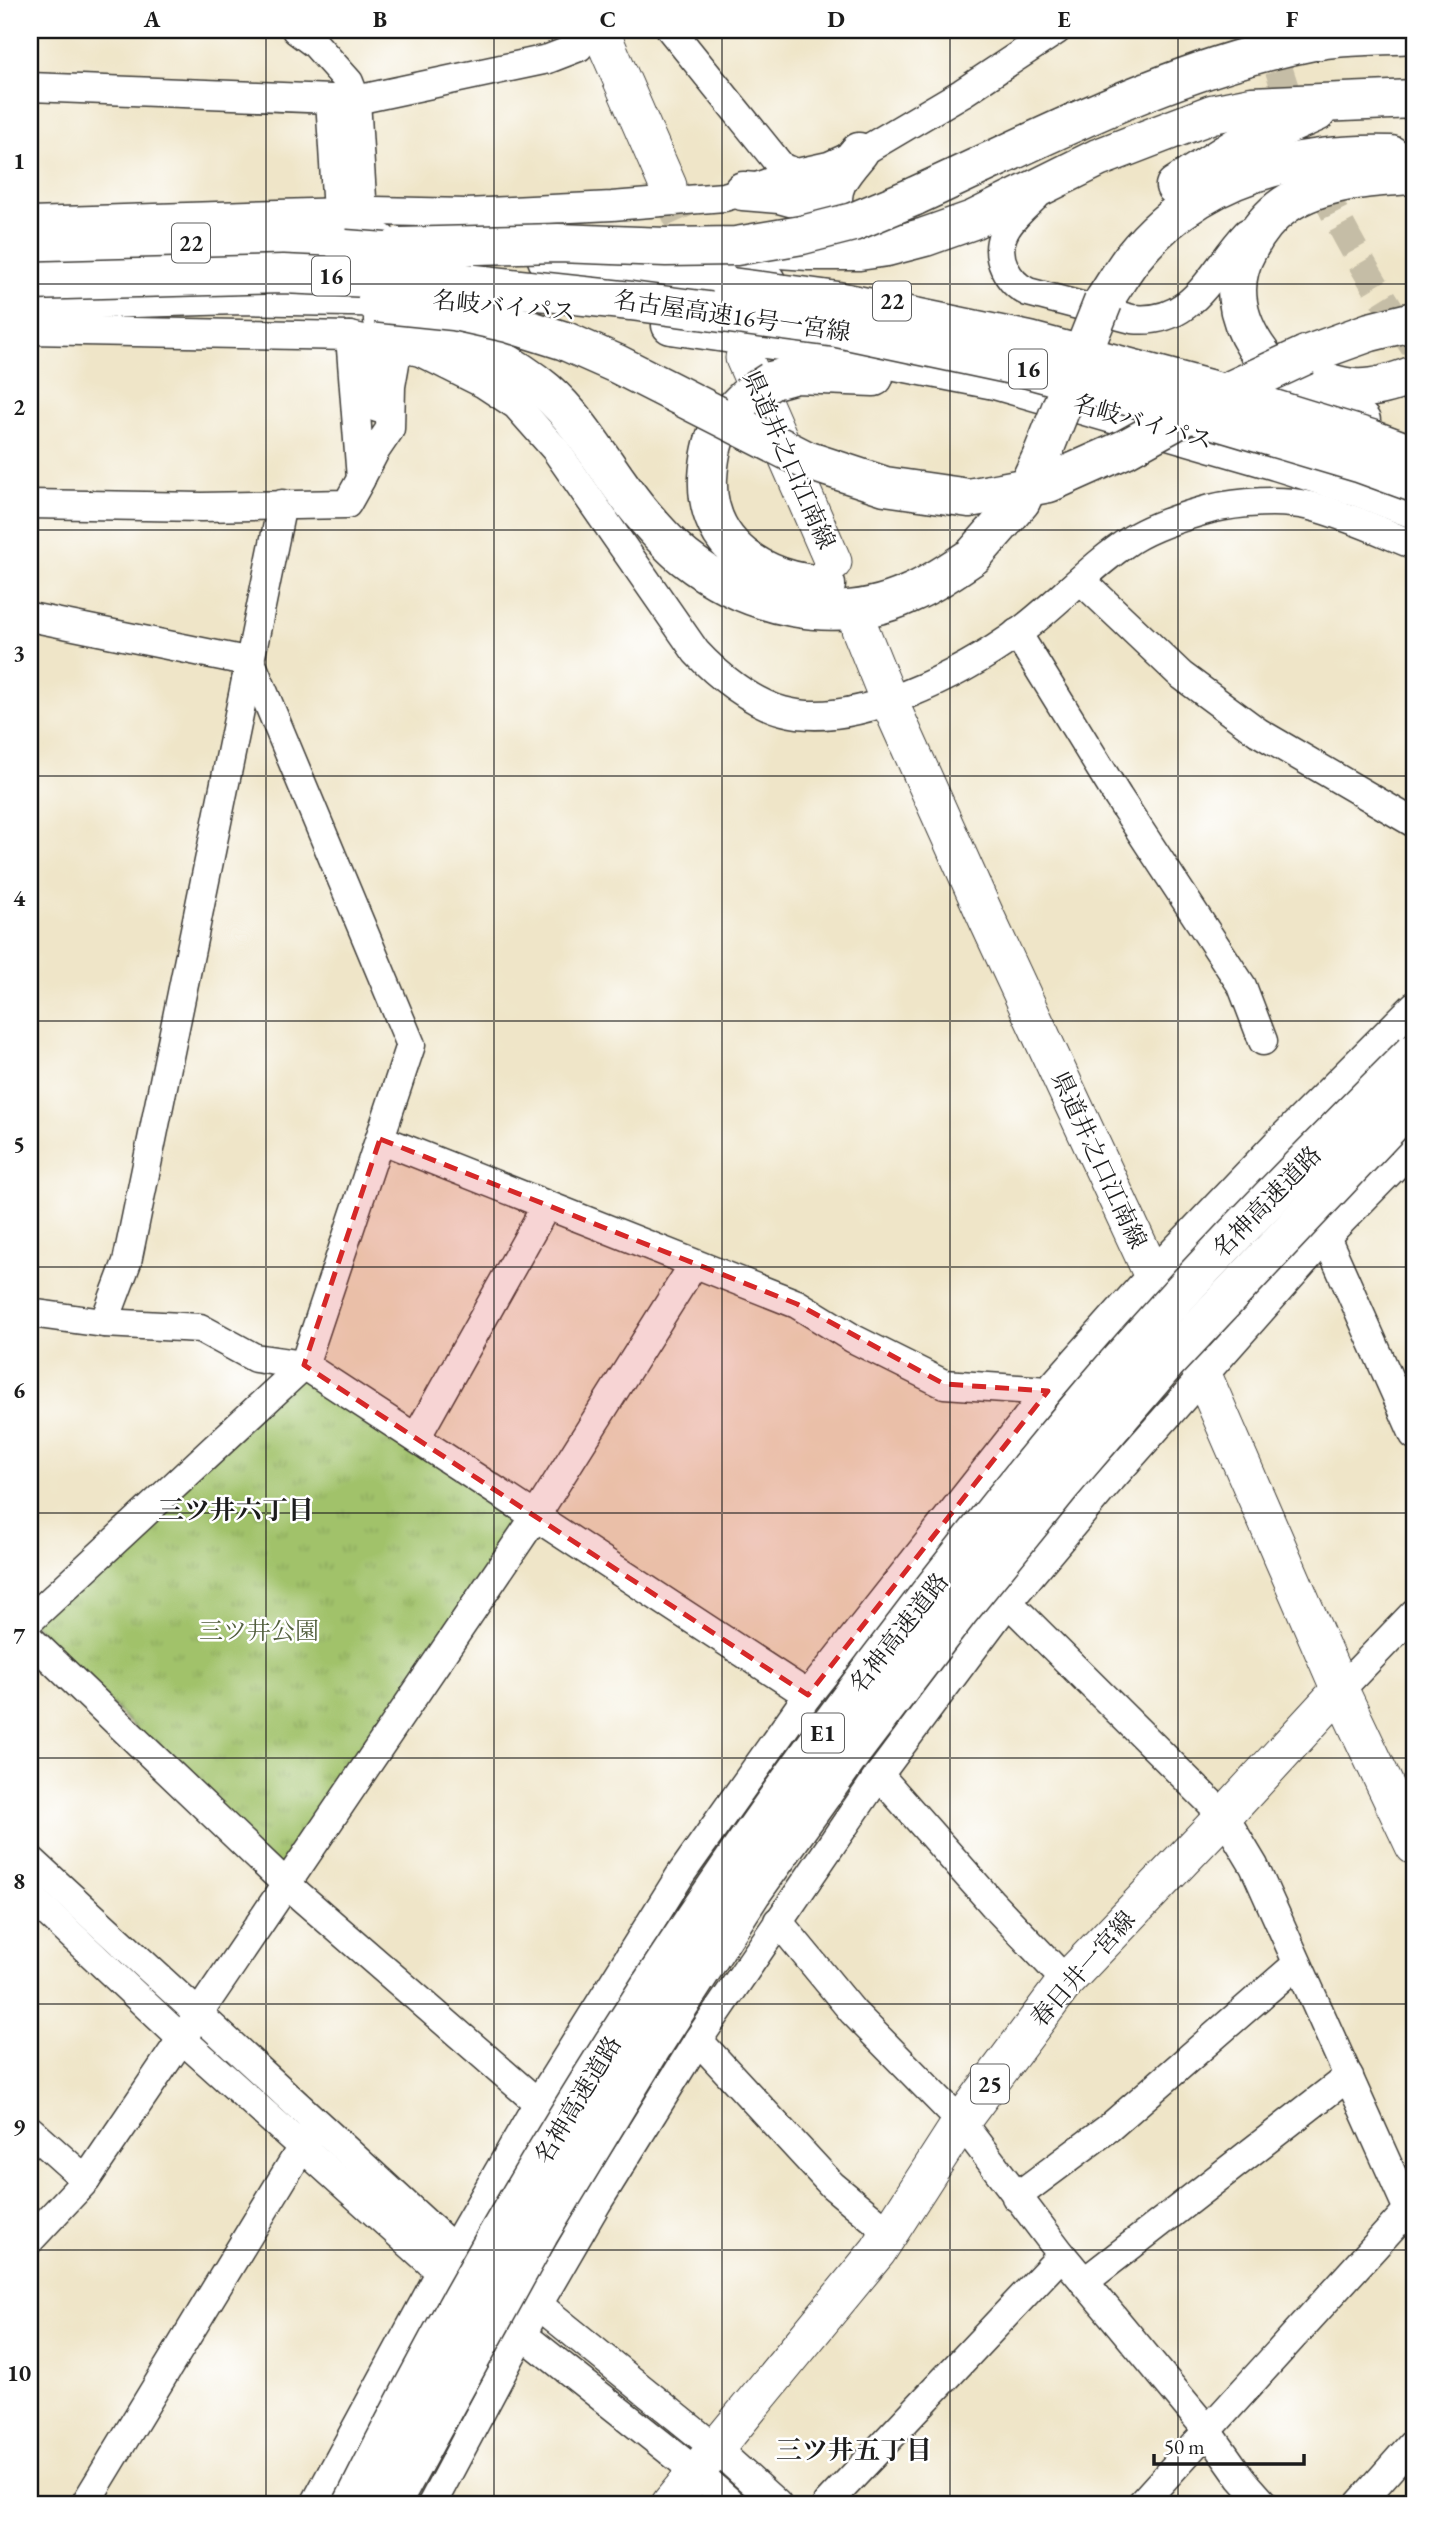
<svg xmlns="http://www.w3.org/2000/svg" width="1444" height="2534" font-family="'EB Garamond','Noto Serif JP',serif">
<defs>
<pattern id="park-tufts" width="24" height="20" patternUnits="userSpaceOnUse" patternTransform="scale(1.75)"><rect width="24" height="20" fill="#a1c26b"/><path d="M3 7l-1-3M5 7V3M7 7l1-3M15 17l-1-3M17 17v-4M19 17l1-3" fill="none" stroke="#8aa65c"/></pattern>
</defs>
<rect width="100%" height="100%" fill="#fff"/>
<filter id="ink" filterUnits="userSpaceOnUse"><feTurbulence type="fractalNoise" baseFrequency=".0143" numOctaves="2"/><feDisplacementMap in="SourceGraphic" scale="14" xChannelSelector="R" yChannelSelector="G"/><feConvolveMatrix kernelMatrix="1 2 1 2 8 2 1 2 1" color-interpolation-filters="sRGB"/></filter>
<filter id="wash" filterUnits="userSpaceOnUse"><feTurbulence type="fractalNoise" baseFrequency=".00686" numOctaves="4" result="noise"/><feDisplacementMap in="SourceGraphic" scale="28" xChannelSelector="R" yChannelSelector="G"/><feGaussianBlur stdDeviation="1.57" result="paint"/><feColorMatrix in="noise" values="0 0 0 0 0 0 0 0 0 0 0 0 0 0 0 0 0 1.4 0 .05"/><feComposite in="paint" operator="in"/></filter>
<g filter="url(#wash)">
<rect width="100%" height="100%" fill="#efe5c8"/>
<polygon fill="url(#park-tufts)" stroke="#5e6f44" stroke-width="2" points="304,1365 535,1517 285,1883 30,1620"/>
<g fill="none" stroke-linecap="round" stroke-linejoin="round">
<g stroke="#80b4ed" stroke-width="6">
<polyline points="30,1878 40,1887"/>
<polyline points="738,2492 753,2504"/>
</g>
</g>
</g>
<g filter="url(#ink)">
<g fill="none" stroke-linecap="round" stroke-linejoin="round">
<path stroke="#c5bda6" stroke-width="28" stroke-dasharray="28 14" stroke-linecap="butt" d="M1266,30C1286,91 1304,152 1333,210C1357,258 1385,302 1414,347"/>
<polyline stroke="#c5bda6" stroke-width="37" stroke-dasharray="37 18" stroke-linecap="butt" points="668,186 706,272"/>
<g stroke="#3c3a36" stroke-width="31">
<g id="minor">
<polyline points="296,30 315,44 349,82 356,100 362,198"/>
<polyline points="671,30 788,175"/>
<polyline points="30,87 356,100 548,59 579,47 573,30"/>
<polyline points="330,99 337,212"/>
<path d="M1036,196C1024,208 1009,220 1003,235C994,257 1008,283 1028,292L1132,319C1194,326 1211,271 1247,233"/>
<polyline points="30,222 375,211 467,213 612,206 724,197 752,189 788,175 829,166 869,148 962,93 1057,30"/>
<path d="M30,330L350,336L420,352L484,384L516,405L555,449L696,652C717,675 752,703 783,711C855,731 965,672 1022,630C1059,602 1092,565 1132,539C1155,525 1184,516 1210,509C1239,502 1282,499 1310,506C1343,514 1382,532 1414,545"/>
<polyline points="373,352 377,408"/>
<polyline points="361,478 375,451 390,429 391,386 398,346"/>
<polyline points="30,504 202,507 347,504 361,479 350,336"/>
<polyline points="1081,580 1181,675 1258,732 1414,823"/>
<polyline points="30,617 251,662 411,1045 304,1365 30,1620"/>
<polyline points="1017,633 1118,797 1242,986 1263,1041"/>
<polyline points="380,1139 797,1304 854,1339 944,1384 1048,1391"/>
<polyline points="1326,1237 1414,1435"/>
<polyline points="30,1313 104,1323 200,1328 255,1358 304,1365 808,1695"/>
<polyline points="104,1323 127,1262 282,504"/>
<polyline points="416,1438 546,1206"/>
<polyline points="1008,1602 1224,1816 1254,1866 1414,2223"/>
<polyline points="30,1639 285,1883 538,2103"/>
<polyline points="1340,1690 1414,1613"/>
<polyline points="879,1775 992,1903 1066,1981"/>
<polyline points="30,1859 454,2249 468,2258"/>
<polyline points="30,1896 181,2038 453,2283"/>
<polyline points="778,1921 853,2012 961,2122 1062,2255 1208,2431 1241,2478 1264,2504"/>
<polyline points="698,2040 832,2185 890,2233"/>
<polyline points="30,2130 86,2180"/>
<polyline points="1016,2197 1110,2127 1297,1964"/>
<polyline points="30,2240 86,2180 535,1517 694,1264"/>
<polyline points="1084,2282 1349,2076"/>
<polyline points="525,2294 715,2448 777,2504"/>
<polyline points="508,2323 696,2472 732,2504"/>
<polyline points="85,2504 313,2129"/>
<polyline points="315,2504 440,2273 538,2103 681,1874 808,1695 1048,1391 1152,1274 1277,1143 1414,1006"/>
<polyline points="432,2504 539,2303 597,2203 698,2040 879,1775 1008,1602 1100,1492 1326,1237 1414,1147"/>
<polyline points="827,2504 1062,2255"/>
<polyline points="1141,2504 1408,2210"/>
<polyline points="1359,2504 1414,2442"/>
</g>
</g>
<g stroke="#3c3a36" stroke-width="39">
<g id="major">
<polyline points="600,30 668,186"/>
<polyline points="744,358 833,562"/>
<polyline points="860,629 889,701 987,919 1152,1274 1203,1375 1340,1690 1414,1846"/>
<polyline points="670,2504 878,2251 961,2122 1066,1981 1224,1816 1340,1690"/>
</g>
</g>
<g stroke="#3c3a36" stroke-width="41">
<g id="highway">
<path d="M788,175C814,198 839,221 872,232"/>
<polyline points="1175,186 1235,148 1317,112"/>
<polyline points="743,191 779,194 820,205"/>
<path d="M913,197C1043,138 1172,68 1313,41C1346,35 1381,36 1414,34"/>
<path d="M835,213C827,187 843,171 859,152"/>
<polyline points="30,248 353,239 379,242"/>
<polyline points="764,248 809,251 859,251 887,247 925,237 973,220 1098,158 1212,114 1252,106 1414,99"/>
<polyline points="547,259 766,281"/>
<polyline points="30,301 238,295 409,298"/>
<path d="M1103,302C1113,287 1122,271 1133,257C1198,176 1292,152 1391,155"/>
<path d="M383,320C400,322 419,324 435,328C445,331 455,337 464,342C494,355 521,370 546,391C586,426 609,476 644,516C656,530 670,546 685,558C747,607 835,628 909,594C932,584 952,570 973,556"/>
<polyline points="671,325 834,349 995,380 1276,461 1356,486 1414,509"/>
<polyline points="1306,355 1370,332 1414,321"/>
<path d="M1299,372C1348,392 1365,394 1414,375"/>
<polyline points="771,381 796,374 874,377"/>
<path d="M746,397C736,407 725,418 718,431C711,445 709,462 708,478C705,547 765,582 826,585"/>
<path d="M1361,421C1352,418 1343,416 1335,413C1276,388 1211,315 1248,249C1257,232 1269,216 1285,205C1321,180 1373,177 1414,175"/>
</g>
</g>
<use href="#minor" stroke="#fff" stroke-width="28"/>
<use href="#major" stroke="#fff" stroke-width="37"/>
<use href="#highway" stroke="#fff" stroke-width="38"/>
<g stroke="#3c3a36" stroke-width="41" stroke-linecap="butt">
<g id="highway-bridge">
<polyline points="398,247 558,243 666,247 736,246 802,235 853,222 913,197"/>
<polyline points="345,249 424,255"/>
<polyline points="30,281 283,274 456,282 631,301 837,328 1021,367 1204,417 1359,463 1414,483"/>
<polyline points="731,287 838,301 1030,341 1209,389 1371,439 1414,455"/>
<polyline points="376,303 454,311 508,323 565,341 617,364 806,460 885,486 969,498 1049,483 1125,449 1235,388 1306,355"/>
<polyline points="746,397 771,381"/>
<polyline points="973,556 1021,501 1041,458 1103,302"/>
<path d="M353,2504C551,2106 804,1735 1090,1395C1192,1275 1303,1163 1414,1052"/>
<polyline points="391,2504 539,2234 652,2047 752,1892 855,1748 960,1610 1062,1484 1166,1363 1414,1100"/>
</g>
</g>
<use href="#highway-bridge" stroke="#fff" stroke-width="38"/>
</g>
</g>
<path fill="#d62828" fill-opacity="0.2" stroke="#d62828" stroke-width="5" stroke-dasharray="14 9" stroke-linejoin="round" d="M380,1139L797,1304L944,1384L1048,1391L808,1695L304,1365Z"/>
<path fill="none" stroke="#1c1c1c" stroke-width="2" stroke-opacity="0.55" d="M266,30V2504M494,30V2504M722,30V2504M950,30V2504M1178,30V2504M30,284H1414M30,530H1414M30,776H1414M30,1021H1414M30,1267H1414M30,1513H1414M30,1758H1414M30,2004H1414M30,2250H1414"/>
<g text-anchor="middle" stroke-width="5" stroke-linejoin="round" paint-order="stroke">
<g fill="#fff" stroke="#606060" stroke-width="2">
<rect x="172" y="223.5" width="38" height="39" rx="5"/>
<rect x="312" y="256.5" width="38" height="39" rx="5"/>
<rect x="873" y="281.5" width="38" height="39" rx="5"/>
<rect x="1009" y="349.5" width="38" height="39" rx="5"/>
<rect x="802" y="1713.5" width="42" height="39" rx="5"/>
<rect x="971" y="2064.5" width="38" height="39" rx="5"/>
</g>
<g font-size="23" font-weight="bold" fill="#1c1c1c">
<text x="191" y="251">22</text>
<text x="331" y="284">16</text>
<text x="892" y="309">22</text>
<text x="1028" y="377">16</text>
<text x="823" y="1741">E1</text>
<text x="990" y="2092">25</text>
</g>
<g font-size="24" fill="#1c1c1c" stroke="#fff">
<text transform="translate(504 306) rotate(5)" y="8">名岐バイパス</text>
<text transform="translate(732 316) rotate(8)" y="8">名古屋高速16号一宮線</text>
<text transform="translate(1143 422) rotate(16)" y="8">名岐バイパス</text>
<text transform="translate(789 460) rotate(66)" y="8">県道井之口江南線</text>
<text transform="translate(1099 1160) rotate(65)" y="8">県道井之口江南線</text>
<text transform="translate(1267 1202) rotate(-46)" y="8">名神高速道路</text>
<text transform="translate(899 1633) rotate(-52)" y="8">名神高速道路</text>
<text transform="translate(1083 1969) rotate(-49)" y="8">春日井一宮線</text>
<text transform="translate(578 2100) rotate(-59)" y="8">名神高速道路</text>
</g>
<g font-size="24" fill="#515e3c" stroke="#fff">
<text x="259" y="1639">三ツ井公園</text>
</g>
<g font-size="26" font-weight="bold" fill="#1c1c1c" stroke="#fff">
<text x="236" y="1519">三ツ井六丁目</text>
<text x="854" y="2459">三ツ井五丁目</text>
</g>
</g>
<rect width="1444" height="2534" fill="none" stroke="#fff" stroke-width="77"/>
<path d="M1154 2454v10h150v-10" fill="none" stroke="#1c1c1c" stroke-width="3.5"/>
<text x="1164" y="2454" font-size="21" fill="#1c1c1c" stroke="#ffffff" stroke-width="5" paint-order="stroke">50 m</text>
<rect x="38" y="38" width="1368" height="2458" fill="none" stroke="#1c1c1c" stroke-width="2.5"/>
<g font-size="23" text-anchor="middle" font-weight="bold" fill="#1c1c1c">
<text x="152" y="27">A</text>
<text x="380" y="27">B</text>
<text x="608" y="27">C</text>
<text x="836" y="27">D</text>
<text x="1064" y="27">E</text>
<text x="1292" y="27">F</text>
<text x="19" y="169">1</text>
<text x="19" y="415">2</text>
<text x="19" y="661">3</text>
<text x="19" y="906">4</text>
<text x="19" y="1152">5</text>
<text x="19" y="1398">6</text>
<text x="19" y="1644">7</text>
<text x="19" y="1889">8</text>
<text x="19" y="2135">9</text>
<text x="19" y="2381">10</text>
</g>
</svg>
